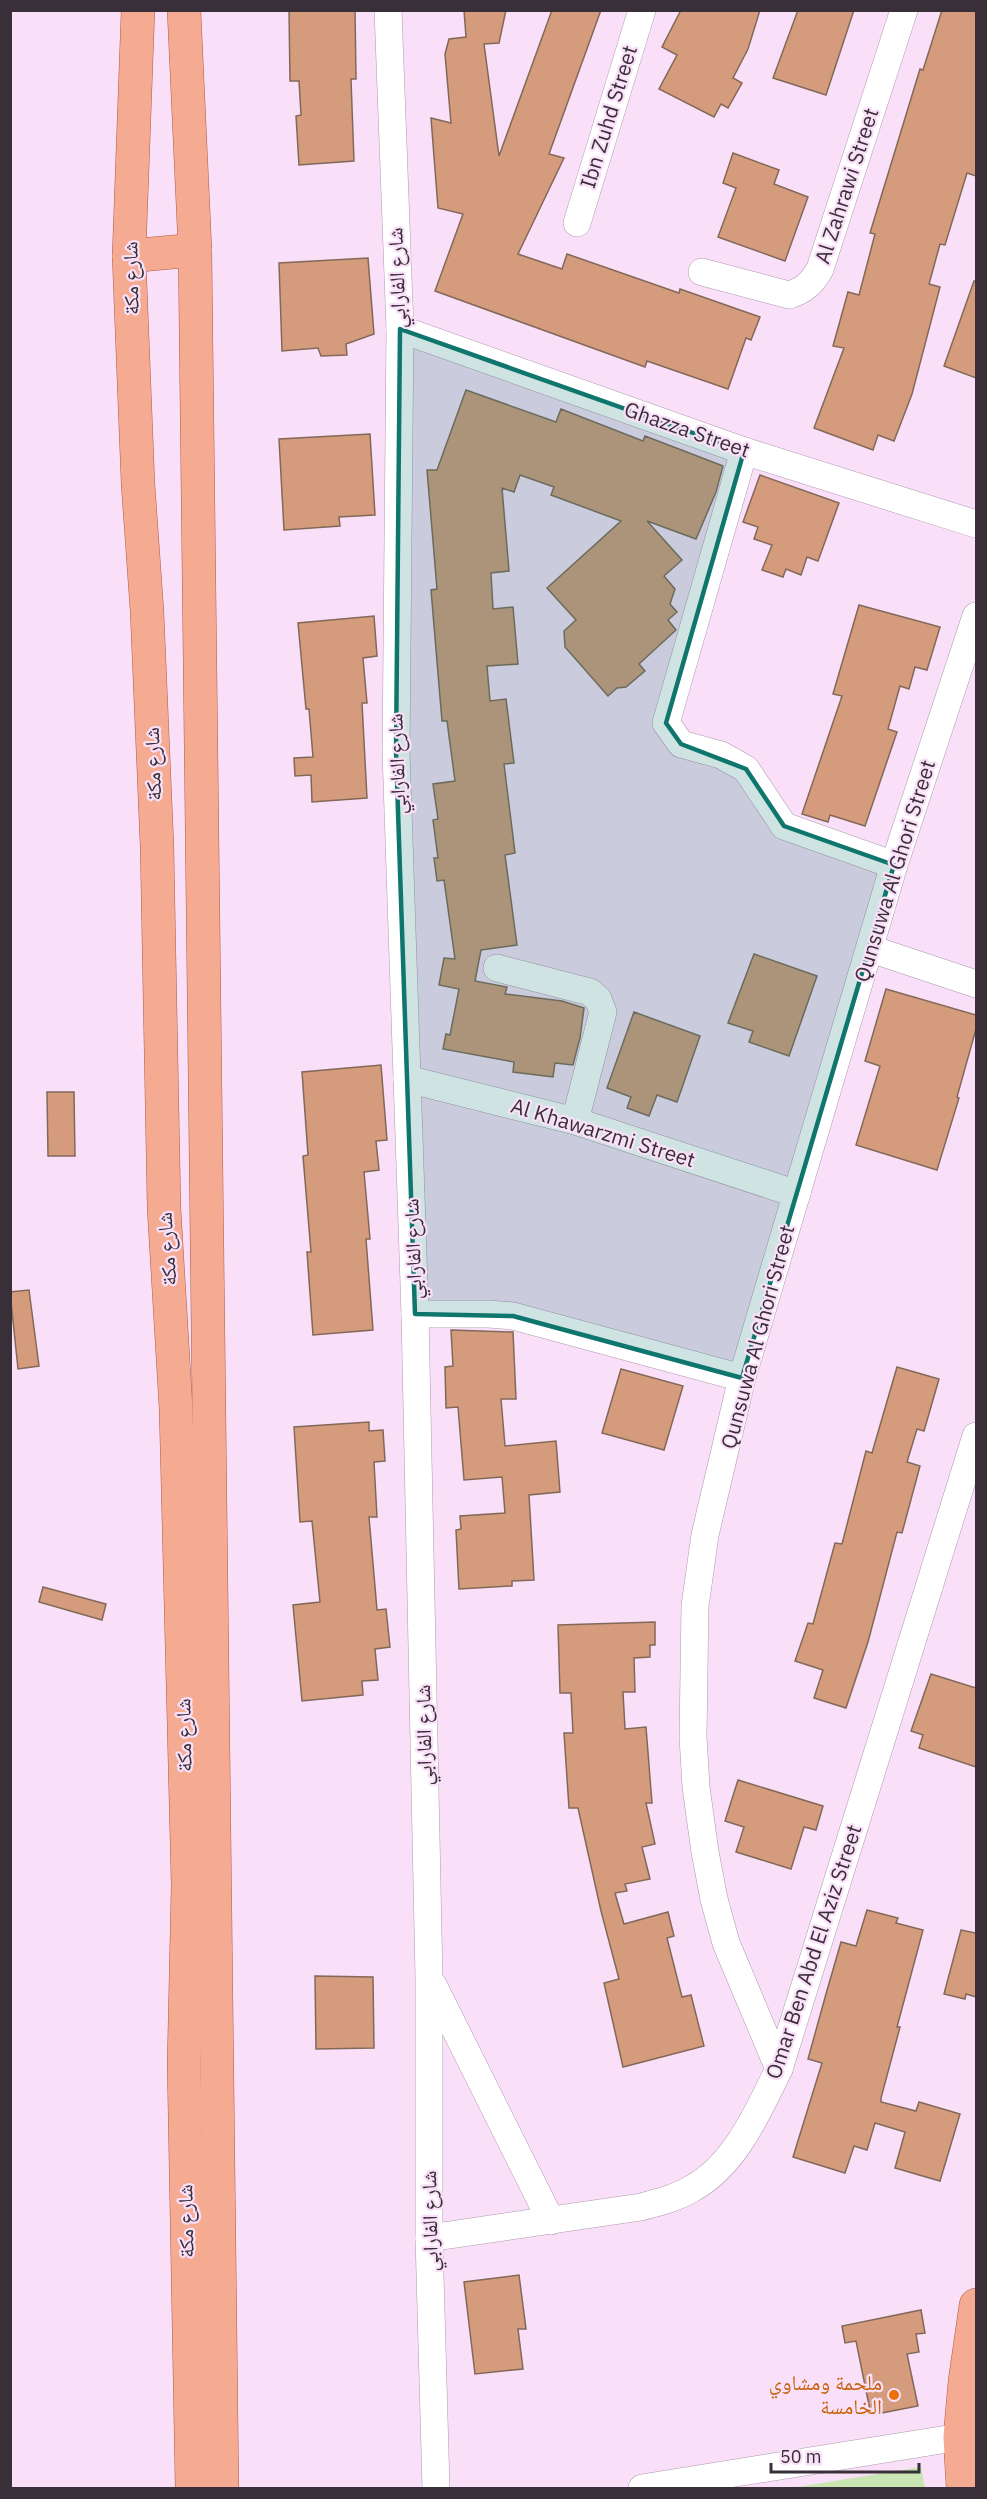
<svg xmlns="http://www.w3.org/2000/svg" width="987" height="2499" font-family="'IBM Plex Sans','Noto Naskh Arabic',sans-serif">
<rect width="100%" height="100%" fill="#f9e0f8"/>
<polygon fill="#c9e5b1" points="921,2467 925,2488 791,2488"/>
<g fill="#d49c7d" stroke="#836859" stroke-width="1.5">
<polygon points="289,10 355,10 356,79 351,79 354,161 299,165 296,116 301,115 299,81 290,81"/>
<polygon points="464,10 506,10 499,43 484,44 499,156 552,10 601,10 549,154 564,158 518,254 562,269 567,254 679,293 680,289 760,317 751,340 746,338 728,389 647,361 645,367 435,291 463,214 438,208 431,118 451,123 445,54 449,39 466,37"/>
<polygon points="681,10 760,10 748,49 733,78 742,83 728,108 721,104 714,117 659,89 677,55 662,47"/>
<polygon points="798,10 854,10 826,95 773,78"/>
<polygon points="942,10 976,10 976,176 967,173 945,245 940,244 929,284 940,287 912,394 894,441 878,435 873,450 814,428 844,348 833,346 848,292 859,295 875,234 870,233 920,69 923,70"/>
<polygon points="733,153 779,170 774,184 808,197 785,261 718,237 736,188 723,183"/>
<polygon points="368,258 374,334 346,344 347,355 321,356 318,348 282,351 279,263"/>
<polygon points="974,281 976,281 976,378 944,366"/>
<polygon points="466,390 556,422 561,409 643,441 645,436 723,466 716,492 696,539 647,521 682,560 664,576 675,589 670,604 677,612 668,620 676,630 639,664 645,671 626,687 617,688 608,696 565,647 564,631 576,620 547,588 621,521 551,495 554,487 520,475 514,492 502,488 509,571 491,573 493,609 513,607 518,664 487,666 490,701 506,699 514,763 504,764 515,853 505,855 517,945 481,950 475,981 507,987 505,994 562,1001 584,1008 580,1038 573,1065 555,1063 553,1077 513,1072 514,1062 443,1049 446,1034 450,1035 459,989 439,985 444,958 455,959 444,880 437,881 434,858 438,858 433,820 438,819 433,784 455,781 447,721 442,721 431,590 437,589 427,470 437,470"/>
<polygon points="370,434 375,515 339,517 340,526 284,530 279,439"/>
<polygon points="760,475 839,503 818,561 807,557 801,575 786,569 783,577 762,570 772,545 754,539 758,527 743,522"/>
<polygon points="859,605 940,627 927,670 915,667 909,689 900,686 888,729 897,732 865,826 830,815 828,822 802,814 842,696 833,694"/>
<polygon points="374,616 377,656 363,658 367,703 362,703 367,798 312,802 311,775 295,776 294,758 313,757 309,709 306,709 298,623"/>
<polygon points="754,954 817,976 789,1056 749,1042 753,1031 728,1023"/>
<polygon points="886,989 976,1015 976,1029 957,1097 959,1098 937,1170 856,1145 880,1066 865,1061"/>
<polygon points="634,1012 700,1036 677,1102 657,1095 649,1116 627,1108 631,1097 607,1088"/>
<polygon points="381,1065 387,1140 376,1141 379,1170 364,1172 370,1239 366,1239 373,1330 313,1335 307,1252 311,1252 303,1156 308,1155 302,1072"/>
<polygon points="47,1092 74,1092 75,1156 48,1156"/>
<polygon points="29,1290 39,1366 18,1369 10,1292"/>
<polygon points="451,1330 513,1332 516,1399 501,1399 505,1446 556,1441 560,1492 529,1495 534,1580 512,1581 512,1586 459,1589 456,1530 461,1529 460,1516 505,1513 502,1477 464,1480 458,1407 446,1408 445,1367 453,1366"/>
<polygon points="897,1367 939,1379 924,1431 917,1429 907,1462 920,1466 902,1533 897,1532 868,1642 846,1708 814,1698 823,1670 795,1661 808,1623 813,1624 835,1543 842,1544 866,1451 872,1453"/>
<polygon points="621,1369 683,1386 664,1450 602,1433"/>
<polygon points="369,1422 369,1431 383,1430 385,1461 374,1462 377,1517 369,1517 377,1610 386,1609 390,1647 375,1649 378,1680 362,1681 363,1695 302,1701 293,1605 320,1602 312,1521 300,1522 294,1427"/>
<polygon points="43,1587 106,1604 102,1620 39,1602"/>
<polygon points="655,1622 655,1645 650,1645 650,1657 634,1658 635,1692 623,1692 625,1729 646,1727 652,1803 646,1803 655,1844 642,1847 650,1879 625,1884 627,1891 615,1893 624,1924 668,1912 674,1936 667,1938 682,1997 691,1995 704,2046 623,2067 604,1983 619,1979 601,1911 578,1808 569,1808 564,1733 573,1733 571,1693 560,1693 558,1625"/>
<polygon points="931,1674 976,1688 976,1767 919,1748 923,1735 911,1731"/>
<polygon points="738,1780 823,1806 816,1830 804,1827 791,1869 736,1852 744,1827 725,1821"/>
<polygon points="867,1910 898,1918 896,1923 923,1930 897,2027 900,2027 881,2098 881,2102 916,2111 919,2102 960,2114 940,2181 895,2168 905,2132 875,2123 867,2150 854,2146 845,2173 793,2157 822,2063 808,2059 826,1994 841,1942 856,1946"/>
<polygon points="961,1930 976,1933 976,1997 966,1994 965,1999 944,1994"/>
<polygon points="315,1976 373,1977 374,2048 316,2049"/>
<polygon points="519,2275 526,2329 518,2329 523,2369 475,2374 464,2282"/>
<polygon points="921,2310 925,2333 916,2334 919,2352 907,2354 918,2406 871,2415 856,2341 845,2343 842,2326"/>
</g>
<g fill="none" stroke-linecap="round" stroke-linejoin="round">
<g stroke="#af98ae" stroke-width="28">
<g id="minor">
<polyline points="388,10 400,329 396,752 415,1314 429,1979 429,2238 436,2488"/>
<polyline points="577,223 642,10"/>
<path d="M702,272L789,295C805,290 812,283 820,269L904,10"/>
<polyline points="400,329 744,451 976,524"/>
<polyline points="744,451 666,723 681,744 721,755 746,769 784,826 894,865"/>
<polyline points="871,949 976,984"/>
<polyline points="497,968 590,992 598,999 603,1012 575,1121"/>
<polyline points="407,1079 575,1121 797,1194"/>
<polyline points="415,1314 489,1314 513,1316 742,1378"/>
<polyline points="433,1985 551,2221"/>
<polyline points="779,2069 726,1943 714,1899 705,1852 696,1787 693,1737 695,1606 705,1535 742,1378 894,865 976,616"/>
<path d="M429,2238L641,2207C659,2202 677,2198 693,2188C736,2164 758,2111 779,2069L976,1436"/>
<polyline points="642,2488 960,2437"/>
</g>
</g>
<g stroke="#af5b43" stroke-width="34">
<g id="major">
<polyline points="138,10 129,256 138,484 147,611 157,846 164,1208 176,1409 188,1885 184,2064 192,2488"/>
<polyline points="184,10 195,250 222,2488"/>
<polyline points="129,256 195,250"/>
<polyline points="963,2488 960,2437 965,2381 976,2305"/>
</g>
</g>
<use href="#minor" stroke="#fff" stroke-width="27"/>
<use href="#major" stroke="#f5aa92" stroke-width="33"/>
</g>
<path fill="#0f766e" fill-opacity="0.2" stroke="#0f766e" stroke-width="4.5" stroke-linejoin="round" d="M400,329L744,451L666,723L681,744L746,769L784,826L894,865L742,1378L513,1316L415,1314L396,752Z"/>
<circle fill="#e8710a" stroke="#f9e0f8" stroke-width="2" cx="894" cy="2395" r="6"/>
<g text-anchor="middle" stroke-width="4.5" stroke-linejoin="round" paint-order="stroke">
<g font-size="21" fill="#392f38" stroke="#f9e0f8">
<text transform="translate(609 117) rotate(-73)" y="7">Ibn Zuhd Street</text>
<text transform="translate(847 186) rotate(-72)" y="7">Al Zahrawi Street</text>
<text transform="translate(131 278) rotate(-91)" y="7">شارع مكة</text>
<text transform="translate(397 278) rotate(-92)" y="7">شارع الفارابي</text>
<text transform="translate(687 430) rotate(19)" y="7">Ghazza Street</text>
<text transform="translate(153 764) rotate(-92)" y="7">شارع مكة</text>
<text transform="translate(397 764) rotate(-92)" y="7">شارع الفارابي</text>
<text transform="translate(895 871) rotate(-73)" y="7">Qunsuwa Al Ghori Street</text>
<text transform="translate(603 1133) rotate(17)" y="7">Al Khawarzmi Street</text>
<text transform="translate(167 1249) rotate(-94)" y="7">شارع مكة</text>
<text transform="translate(413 1249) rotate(-92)" y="7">شارع الفارابي</text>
<text transform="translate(758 1337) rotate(-75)" y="7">Qunsuwa Al Ghori Street</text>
<text transform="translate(184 1735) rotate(-91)" y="7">شارع مكة</text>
<text transform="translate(424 1735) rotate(-91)" y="7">شارع الفارابي</text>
<text transform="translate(814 1952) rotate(-72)" y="7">Omar Ben Abd El Aziz Street</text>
<text transform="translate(186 2221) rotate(-91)" y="7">شارع مكة</text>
<text transform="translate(430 2221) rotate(-91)" y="7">شارع الفارابي</text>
</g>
<g font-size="21" fill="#c56008" stroke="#f9e0f8" text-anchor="end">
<text x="882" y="2390">ملحمة ومشاوي<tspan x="882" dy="24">الخامسة</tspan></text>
</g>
</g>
<rect width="987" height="2499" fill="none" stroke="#392f38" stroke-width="24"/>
<path d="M771 2463v9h148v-9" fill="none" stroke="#392f38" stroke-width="3"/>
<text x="780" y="2463" font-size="18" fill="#392f38" stroke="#f9e0f8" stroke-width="4.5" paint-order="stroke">50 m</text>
</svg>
